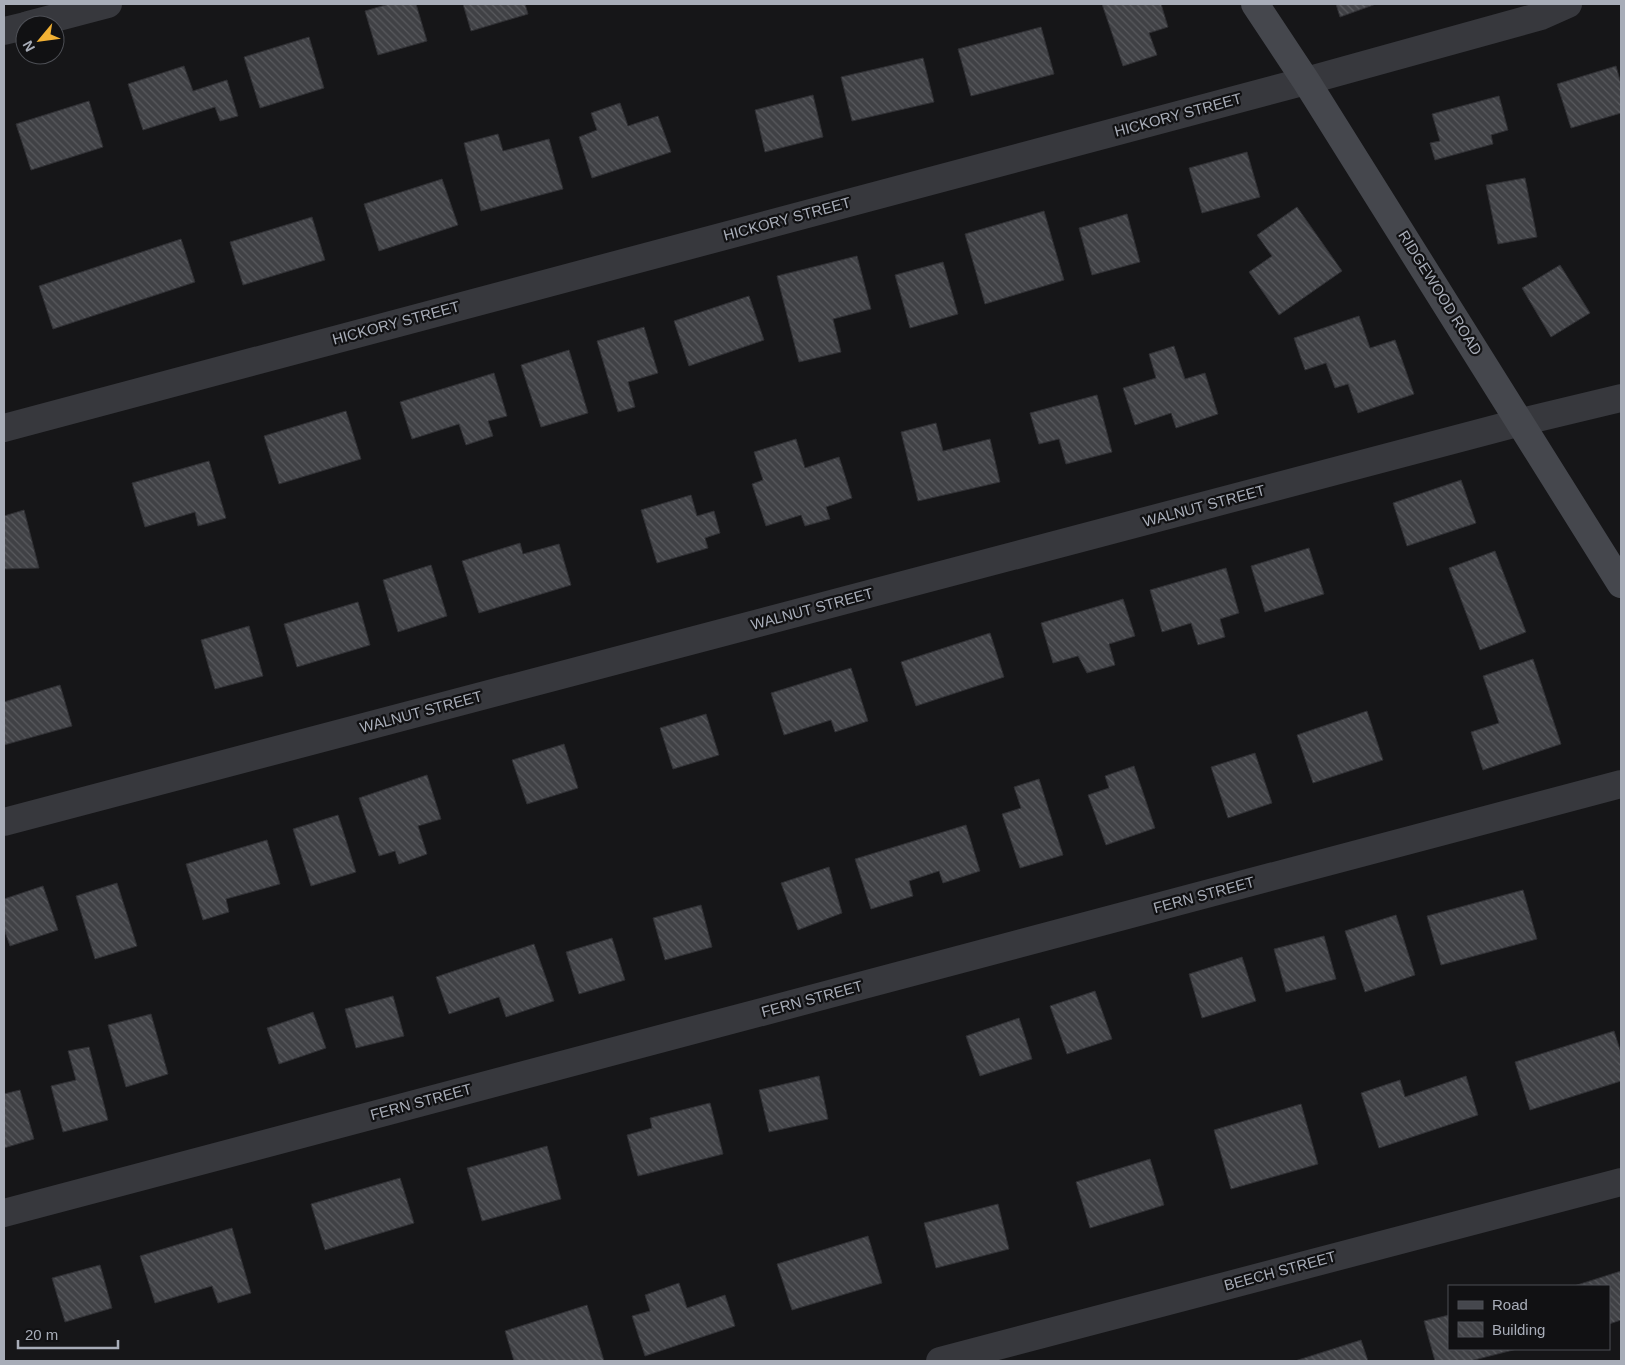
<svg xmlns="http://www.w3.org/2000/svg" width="1625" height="1365" font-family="Helvetica,sans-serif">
<defs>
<pattern id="building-back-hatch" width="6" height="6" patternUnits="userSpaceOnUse" patternTransform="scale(1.25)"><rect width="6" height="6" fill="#404145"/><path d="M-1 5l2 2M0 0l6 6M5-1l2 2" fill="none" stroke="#595a5e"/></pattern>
</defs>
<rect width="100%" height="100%" fill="#161618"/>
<g fill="url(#building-back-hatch)" stroke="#303034">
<polygon points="389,4 416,4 427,41 378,55 365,11"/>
<polygon points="463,4 525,4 528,14 471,31"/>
<polygon points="1102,4 1161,4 1168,27 1149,33 1157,55 1123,66"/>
<polygon points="1336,4 1376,4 1340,17"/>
<polygon points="1041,27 1054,74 971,96 958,49"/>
<polygon points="309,37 324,88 260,108 244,57"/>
<polygon points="923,58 934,102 852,121 841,77"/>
<polygon points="184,66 193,91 227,80 238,116 220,121 215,107 143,130 128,84"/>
<polygon points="1616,66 1621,84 1621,113 1571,128 1557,84"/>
<polygon points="813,95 823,137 765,152 755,110"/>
<polygon points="1499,96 1508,130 1491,135 1493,144 1435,160 1430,143 1440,141 1432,114"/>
<polygon points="89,101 103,147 31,170 16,124"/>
<polygon points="620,103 628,126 658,116 671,152 592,178 579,137 597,130 591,113"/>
<polygon points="498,134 503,151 549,139 563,189 481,211 464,143"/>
<polygon points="1247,152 1260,197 1202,213 1189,168"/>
<polygon points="1525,178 1537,237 1498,244 1486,185"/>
<polygon points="442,179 458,225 379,251 364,204"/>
<polygon points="1297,207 1342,271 1279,315 1249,272 1272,256 1257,235"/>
<polygon points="1044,211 1064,280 985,304 965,234"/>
<polygon points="1127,214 1140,262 1092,275 1079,228"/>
<polygon points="312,217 325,260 243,285 230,242"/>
<polygon points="181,239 195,282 53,329 39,286"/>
<polygon points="857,256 871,309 833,319 841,352 799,362 777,276"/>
<polygon points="943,262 958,314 910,328 895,275"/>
<polygon points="1560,265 1590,313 1551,337 1522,288"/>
<polygon points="749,296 764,340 689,366 674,321"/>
<polygon points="1359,316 1370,348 1395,340 1414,394 1358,413 1348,384 1335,388 1326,363 1305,370 1294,338"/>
<polygon points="644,327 658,373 628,382 635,407 618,412 597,341"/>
<polygon points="1174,346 1185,379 1205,373 1218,414 1176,428 1171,413 1135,425 1123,388 1156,378 1149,354"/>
<polygon points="569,350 588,413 541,427 521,365"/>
<polygon points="494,373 507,416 488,421 493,436 466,445 459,424 412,439 400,402"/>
<polygon points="1097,395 1112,452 1066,464 1059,439 1039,444 1030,413"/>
<polygon points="346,411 361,459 279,484 264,436"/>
<polygon points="936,423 943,451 990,439 1000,482 918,501 901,432"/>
<polygon points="796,439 805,468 839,457 852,498 826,507 830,519 805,526 801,515 766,526 752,484 763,480 754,452"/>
<polygon points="209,461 226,518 198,526 195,512 145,527 132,483"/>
<polygon points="1461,480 1476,523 1407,546 1393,503"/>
<polygon points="691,495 697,516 714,511 720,533 705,538 708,548 657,563 641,510"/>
<polygon points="24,510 39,568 4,569 4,516"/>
<polygon points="520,543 523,554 559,544 571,585 479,613 462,561"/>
<polygon points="1309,548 1324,594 1265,612 1251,566"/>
<polygon points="1495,551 1526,632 1480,650 1449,568"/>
<polygon points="431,565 447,616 398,632 383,580"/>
<polygon points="1226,568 1239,613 1220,619 1225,637 1198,645 1191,623 1162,632 1150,590"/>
<polygon points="1123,599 1135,636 1109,644 1115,665 1087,673 1078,656 1053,663 1041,623"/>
<polygon points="358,602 370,645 297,667 284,624"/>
<polygon points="249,626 263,676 215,689 201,640"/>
<polygon points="990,633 1004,677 916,706 901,662"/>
<polygon points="1533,659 1561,744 1483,770 1471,732 1499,723 1483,676"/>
<polygon points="851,668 868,721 835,732 831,720 784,735 771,693"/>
<polygon points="60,685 72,726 4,745 4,702"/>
<polygon points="1367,711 1383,760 1313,783 1297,735"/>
<polygon points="706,714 719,755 673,769 660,728"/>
<polygon points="564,744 578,788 527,804 512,760"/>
<polygon points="1255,753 1272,803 1228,818 1211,767"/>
<polygon points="1134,766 1155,828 1106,845 1088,795 1109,788 1105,776"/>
<polygon points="427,775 441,819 418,826 427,854 399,864 395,851 379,856 359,798"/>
<polygon points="1039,779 1063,855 1020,868 1002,814 1021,808 1014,787"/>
<polygon points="338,815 356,872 311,886 293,829"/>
<polygon points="966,825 980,871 943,883 939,871 909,881 913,896 871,909 855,859"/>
<polygon points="267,840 280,884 226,899 229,912 203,920 186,864"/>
<polygon points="829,867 842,913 798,930 781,883"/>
<polygon points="117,883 137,946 95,959 76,896"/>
<polygon points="43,886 58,930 10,946 4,929 4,899"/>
<polygon points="1523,890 1537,939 1441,965 1427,916"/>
<polygon points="701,905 712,947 665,960 653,918"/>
<polygon points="1396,915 1415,975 1365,992 1345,931"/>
<polygon points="1324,936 1336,979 1286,992 1274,949"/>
<polygon points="612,938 625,980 579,994 566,952"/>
<polygon points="534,944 554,1001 506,1017 499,997 449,1014 436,977"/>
<polygon points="1242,957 1256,1001 1202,1018 1189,974"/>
<polygon points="1095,991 1112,1039 1067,1054 1050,1006"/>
<polygon points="393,996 404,1036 356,1048 345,1009"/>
<polygon points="313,1012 326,1048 279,1064 267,1028"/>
<polygon points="151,1014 168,1074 126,1087 108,1025"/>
<polygon points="1019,1018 1032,1059 980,1076 966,1036"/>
<polygon points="1614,1031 1621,1053 1621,1081 1530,1110 1515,1062"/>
<polygon points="89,1047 108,1120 63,1132 51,1086 76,1080 68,1051"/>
<polygon points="819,1076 828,1119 769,1132 759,1090"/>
<polygon points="1466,1076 1478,1115 1379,1148 1361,1093 1400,1080 1405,1097"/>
<polygon points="20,1090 34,1139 4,1148 4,1094"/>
<polygon points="710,1103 723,1154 638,1176 627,1135 652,1128 650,1118"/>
<polygon points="1301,1104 1318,1164 1231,1189 1214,1130"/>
<polygon points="547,1146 561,1199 482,1221 467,1168"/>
<polygon points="1150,1159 1164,1205 1090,1228 1076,1182"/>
<polygon points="400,1178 414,1223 325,1250 311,1204"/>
<polygon points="998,1204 1009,1249 936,1268 924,1223"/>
<polygon points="232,1228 251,1293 218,1303 212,1286 155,1303 140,1256"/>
<polygon points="868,1236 882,1283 792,1310 777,1264"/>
<polygon points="100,1265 112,1308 65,1322 52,1278"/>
<polygon points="1621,1271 1621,1320 1609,1324 1609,1286 1574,1286"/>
<polygon points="679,1283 687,1308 725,1295 735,1326 645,1356 632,1316 650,1311 645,1295"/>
<polygon points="587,1305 604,1361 514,1361 505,1331"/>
<polygon points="1449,1315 1449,1349 1517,1349 1470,1361 1435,1361 1424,1321"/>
<polygon points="1361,1340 1368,1361 1295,1361"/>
</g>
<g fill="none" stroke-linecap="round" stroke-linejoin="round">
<g stroke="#37383d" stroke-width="28">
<polyline points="28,25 108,4"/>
<polyline points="4,31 25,26"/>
<polyline points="4,428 1306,81 1541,16 1568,4"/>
<polyline points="4,822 1521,422 1621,398"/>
<polyline points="4,1213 1621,784"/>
<polyline points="940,1361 1621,1182"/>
</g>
<polyline stroke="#45474d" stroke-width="28" points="1255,4 1306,81 1621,584"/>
</g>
<g text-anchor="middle" stroke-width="4.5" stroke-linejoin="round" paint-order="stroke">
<g font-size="15" fill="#a8adb8" stroke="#111113">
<text transform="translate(1178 115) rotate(-15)" y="5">HICKORY STREET</text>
<text transform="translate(787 219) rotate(-15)" y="5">HICKORY STREET</text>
<text transform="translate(1440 293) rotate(58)" y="5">RIDGEWOOD ROAD</text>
<text transform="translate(396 323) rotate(-15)" y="5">HICKORY STREET</text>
<text transform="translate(1204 506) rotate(-15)" y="5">WALNUT STREET</text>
<text transform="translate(812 609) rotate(-15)" y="5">WALNUT STREET</text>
<text transform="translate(421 712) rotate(-15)" y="5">WALNUT STREET</text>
<text transform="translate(1204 895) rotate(-15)" y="5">FERN STREET</text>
<text transform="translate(812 999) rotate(-15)" y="5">FERN STREET</text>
<text transform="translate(421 1102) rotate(-15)" y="5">FERN STREET</text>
<text transform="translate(1280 1271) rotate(-15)" y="5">BEECH STREET</text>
</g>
</g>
<rect width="1625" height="1365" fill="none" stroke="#a8adb8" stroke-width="10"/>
<rect x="1448" y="1285" width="162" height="65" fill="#111113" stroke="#4d4f55"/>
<rect x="1458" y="1301" width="25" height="8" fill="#45474d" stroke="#4d4f55"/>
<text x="1492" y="1310" font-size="15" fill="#a8adb8">Road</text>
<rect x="1458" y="1322" width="25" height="15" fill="url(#building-back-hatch)" stroke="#4d4f55"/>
<text x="1492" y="1335" font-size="15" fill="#a8adb8">Building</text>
<g transform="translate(40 40) rotate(241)"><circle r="24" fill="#111113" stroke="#4d4f55"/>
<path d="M0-4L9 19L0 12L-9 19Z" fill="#f2b134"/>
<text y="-8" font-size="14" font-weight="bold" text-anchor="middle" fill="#a8adb8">N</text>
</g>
<path d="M18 1340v8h100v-8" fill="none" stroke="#a8adb8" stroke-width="2.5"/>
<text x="25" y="1340" font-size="15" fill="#a8adb8" stroke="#111113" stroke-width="4" paint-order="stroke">20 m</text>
</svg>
